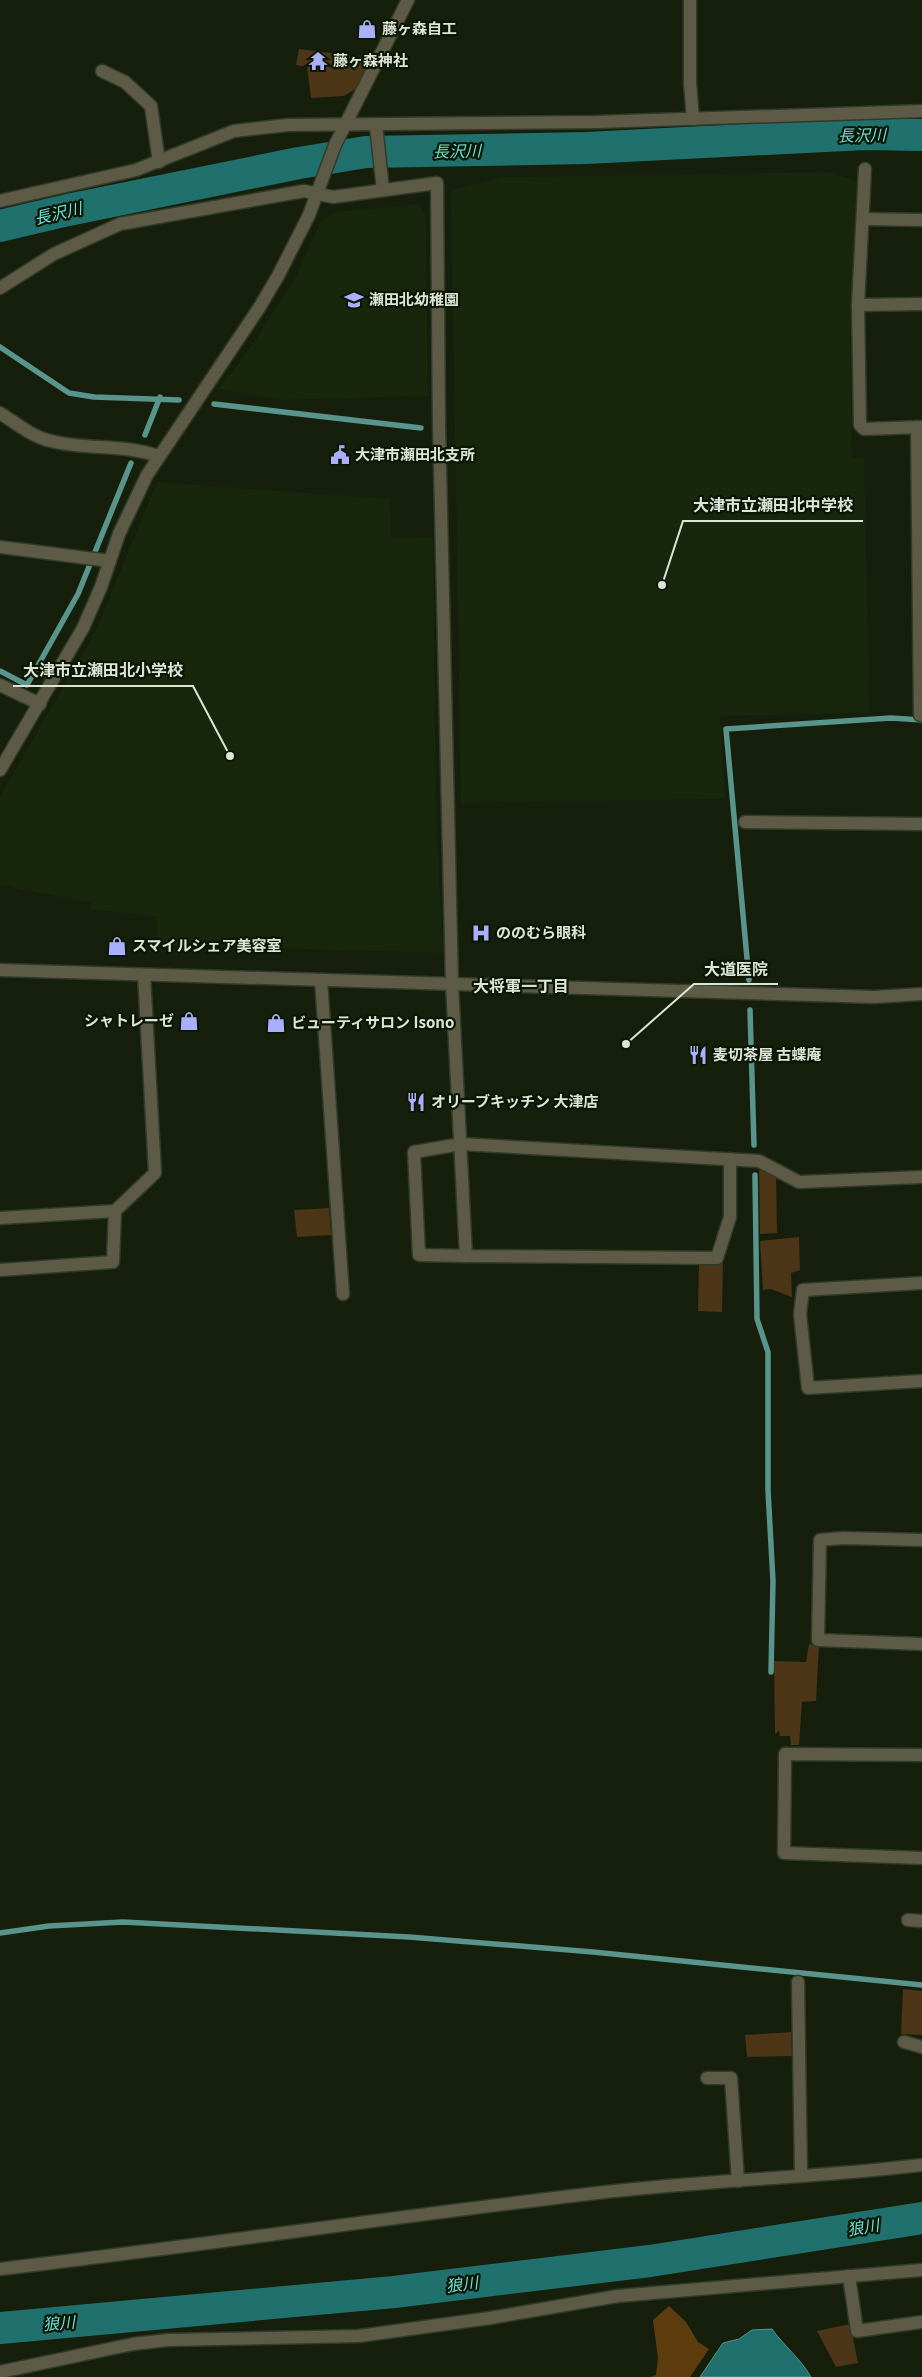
<svg xmlns="http://www.w3.org/2000/svg" width="922" height="2377" font-family="Georgia,'Noto Sans JP',serif">
<rect width="100%" height="100%" fill="#151f0c"/>
<g fill="#18260c">
<polygon points="828,172 859,181 850,325 852,457 864,458 870,713 720,716 725,799 461,803 451,190 504,177"/>
<polygon points="418,204 426,215 428,396 283,400 218,389 251,347 296,276 320,223 335,212"/>
<polygon points="157,482 390,499 391,537 433,538 436,812 443,953 157,945 157,917 91,909 91,903 0,885 0,796 96,630"/>
</g>
<g fill="#4c3617">
<polygon points="299,49 370,58 357,88 344,96 311,98 307,67 296,65"/>
<polygon points="759,1166 776,1174 777,1233 760,1234"/>
<polygon points="329,1208 331,1235 297,1237 294,1210"/>
<polygon points="799,1237 800,1270 791,1273 792,1297 771,1289 763,1290 760,1241"/>
<polygon points="723,1263 722,1312 698,1311 699,1265"/>
<polygon points="809,1644 819,1646 816,1701 802,1702 799,1745 791,1745 790,1736 780,1736 779,1731 775,1734 774,1661 806,1662"/>
<polygon points="903,1989 922,1991 922,2035 901,2034"/>
<polygon points="791,2032 792,2056 747,2057 745,2035"/>
<polygon points="850,2324 858,2363 836,2367 817,2331"/>
</g>
<polygon fill="#5d3d0d" points="669,2306 686,2322 698,2342 709,2349 690,2377 650,2377 656,2375 658,2358 653,2320"/>
<path fill="#20716d" stroke="#59948d" d="M772,2329C784,2346 800,2358 811,2377H700L723,2343L739,2339L752,2330Z"/>
<g fill="none" stroke-linecap="round" stroke-linejoin="round">
<g stroke="#59948d" stroke-width="5.5">
<polyline points="0,347 69,393 94,397 179,400"/>
<polyline points="214,404 421,428"/>
<polyline points="145,435 160,397"/>
<polyline points="0,671 27,685 78,594 131,463"/>
<polyline points="749,980 726,729 891,718 922,720"/>
<polyline points="750,1010 754,1145"/>
<polyline points="755,1175 757,1319 768,1352 768,1490 773,1581 771,1672"/>
<polyline points="0,1933 49,1926 123,1922 409,1937 593,1952 922,1985"/>
</g>
<g stroke="#20716d" stroke-width="32">
<polyline points="0,226 68,210 299,163 366,152 586,148 865,134 922,135"/>
<polyline points="0,2328 394,2292 650,2261 922,2218"/>
</g>
<g stroke="#313b29" stroke-width="15">
<g id="minor">
<polyline points="690,0 690,83 693,119"/>
<polyline points="102,71 125,82 151,106 159,162"/>
<polyline points="376,125 383,190"/>
<polyline points="865,169 858,305 860,425 864,429 922,427"/>
<polyline points="0,201 136,170 234,131 288,125 596,122 922,111"/>
<polyline points="863,219 922,220"/>
<polyline points="0,288 54,254 120,224 304,191 333,197 437,183 439,425 452,984 466,1256 717,1258 730,1217 730,1159"/>
<polyline points="858,305 922,304"/>
<path d="M0,413C16,423 32,437 51,441C86,450 123,444 158,456"/>
<polyline points="917,427 920,715"/>
<polyline points="0,547 110,561"/>
<polyline points="0,685 40,704"/>
<polyline points="0,770 83,628 101,587 119,534 147,475 259,308 278,276 309,215 335,145 408,0"/>
<polyline points="745,822 922,824"/>
<polyline points="0,970 875,997 922,994"/>
<polyline points="321,980 343,1294"/>
<polyline points="0,1218 115,1211 155,1173 144,975"/>
<polyline points="466,1256 419,1255 414,1152 461,1144 759,1161 799,1182 922,1177"/>
<polyline points="0,1270 113,1262 115,1211"/>
<polyline points="922,1283 803,1290 800,1314 808,1388 922,1381"/>
<polyline points="922,1540 843,1538 820,1540 818,1640 922,1644"/>
<polyline points="922,1755 785,1754 784,1853 922,1858"/>
<polyline points="908,1920 922,1921"/>
<polyline points="798,1982 801,2175"/>
<polyline points="904,2042 922,2047"/>
<polyline points="707,2078 731,2078 738,2181"/>
<path d="M0,2269C199,2246 398,2216 597,2193C705,2180 814,2178 922,2165"/>
<polyline points="849,2276 857,2331 922,2322"/>
<polyline points="0,2372 133,2344 168,2340 359,2336 490,2318 618,2296 922,2270"/>
</g>
</g>
<use href="#minor" stroke="#5d5b45" stroke-width="12"/>
</g>
<defs>
<g id="shop-bare" transform="scale(1.5)"><path d="M-5-2.5h2.3a2.7 3.5 0 0 1 5.4 0H5L5.5 6h-11ZM-1.5-2.5h3a1.5 2.3 0 0 0-3 0Z" fill="#aab0fb" stroke="#0c1604" stroke-width="2.5" paint-order="stroke"/></g>
<g id="temple-bare" transform="scale(1.5)"><path d="M0-6L5-2H3V0L6.5 2.5H4V6H1.5V3h-3V6H-4V2.5H-6.5L-3 0V-2H-5Z" fill="#aab0fb" stroke="#0c1604" stroke-width="2.5" paint-order="stroke"/></g>
<g id="school-bare" transform="scale(1.5)"><path d="M0-5L7-2L0 1L-7-2ZM-4 1L0 2.5L4 1V4Q0 6-4 4Z" fill="#aab0fb" stroke="#0c1604" stroke-width="2.5" paint-order="stroke"/></g>
<g id="civic-bare" transform="scale(1.5)"><path d="M-.6-6.5H3V-4.5H.6V-3L4-1V1h2V6H-6V1h2V-1L-.6-3ZM-1.2 2.5V6h2.4V2.5Z" fill="#aab0fb" stroke="#0c1604" stroke-width="2.5" paint-order="stroke"/></g>
<g id="hospital-bare" transform="scale(1.5)"><path d="M-5-5h3v3.5h4V-5h3V5h-3V1.5h-4V5h-3Z" fill="#aab0fb" stroke="#0c1604" stroke-width="2.5" paint-order="stroke"/></g>
<g id="restaurant-bare" transform="scale(1.5)"><path d="M-5-6h1v4h1v-4h1v4h1v-4h1v5L-1.5 .5V6h-2V.5L-5-1ZM5-6V6H3V1.5H1.5Q1.5-4 5-6Z" fill="#aab0fb" stroke="#0c1604" stroke-width="2.5" paint-order="stroke"/></g>
</defs>
<g fill-rule="evenodd">
<use href="#shop-bare" x="367" y="29"/>
<use href="#temple-bare" x="318" y="61"/>
<use href="#school-bare" x="354" y="300"/>
<use href="#civic-bare" x="340" y="455"/>
<use href="#hospital-bare" x="481" y="933"/>
<use href="#shop-bare" x="117" y="946"/>
<use href="#shop-bare" x="189" y="1021"/>
<use href="#shop-bare" x="276" y="1023"/>
<use href="#restaurant-bare" x="698" y="1055"/>
<use href="#restaurant-bare" x="416" y="1102"/>
</g>
<g text-anchor="middle" stroke-width="4.5" stroke-linejoin="round" paint-order="stroke">
<g font-size="15" font-weight="bold" fill="#dde5d8" stroke="#0c1604" text-anchor="start">
<text x="382" y="34">藤ヶ森自工</text>
<text x="333" y="66">藤ヶ森神社</text>
<text x="369" y="305">瀬田北幼稚園</text>
<text x="355" y="460">大津市瀬田北支所</text>
<text x="496" y="938">ののむら眼科</text>
<text x="132" y="951">スマイルシェア美容室</text>
<text x="174" y="1026" text-anchor="end">シャトレーゼ</text>
<text x="291" y="1028">ビューティサロン Isono</text>
<text x="713" y="1060">麦切茶屋 古蝶庵</text>
<text x="431" y="1107">オリーブキッチン 大津店</text>
</g>
<g font-size="16" font-style="italic" fill="#6de0da" stroke="#0c1604">
<text transform="translate(862 135) rotate(-1)" y="6">長沢川</text>
<text transform="translate(457 151) rotate(-1)" y="6">長沢川</text>
<text transform="translate(58 213) rotate(-13)" y="6">長沢川</text>
<text transform="translate(863 2227) rotate(-9)" y="6">狼川</text>
<text transform="translate(462 2284) rotate(-7)" y="6">狼川</text>
<text transform="translate(59 2323) rotate(-5)" y="6">狼川</text>
</g>
<g font-size="16" font-weight="bold" fill="#dde5d8" stroke="#0c1604">
<text x="521" y="992">大将軍一丁目</text>
</g>
</g>
<path fill="none" stroke="#dde5d8" stroke-width="2" d="M662 585L683 521H863M230 756L193 686H13M626 1044L694 984H778"/>
<g fill="#dde5d8" stroke="#0c1604" stroke-width="2">
<circle cx="662" cy="585" r="5"/>
<circle cx="230" cy="756" r="5"/>
<circle cx="626" cy="1044" r="5"/>
</g>
<g font-size="16" text-anchor="middle" font-weight="bold" fill="#dde5d8" stroke="#0c1604" stroke-width="4.5" stroke-linejoin="round" paint-order="stroke">
<text x="773" y="511">大津市立瀬田北中学校</text>
<text x="103" y="676">大津市立瀬田北小学校</text>
<text x="736" y="975">大道医院</text>
</g>
</svg>
